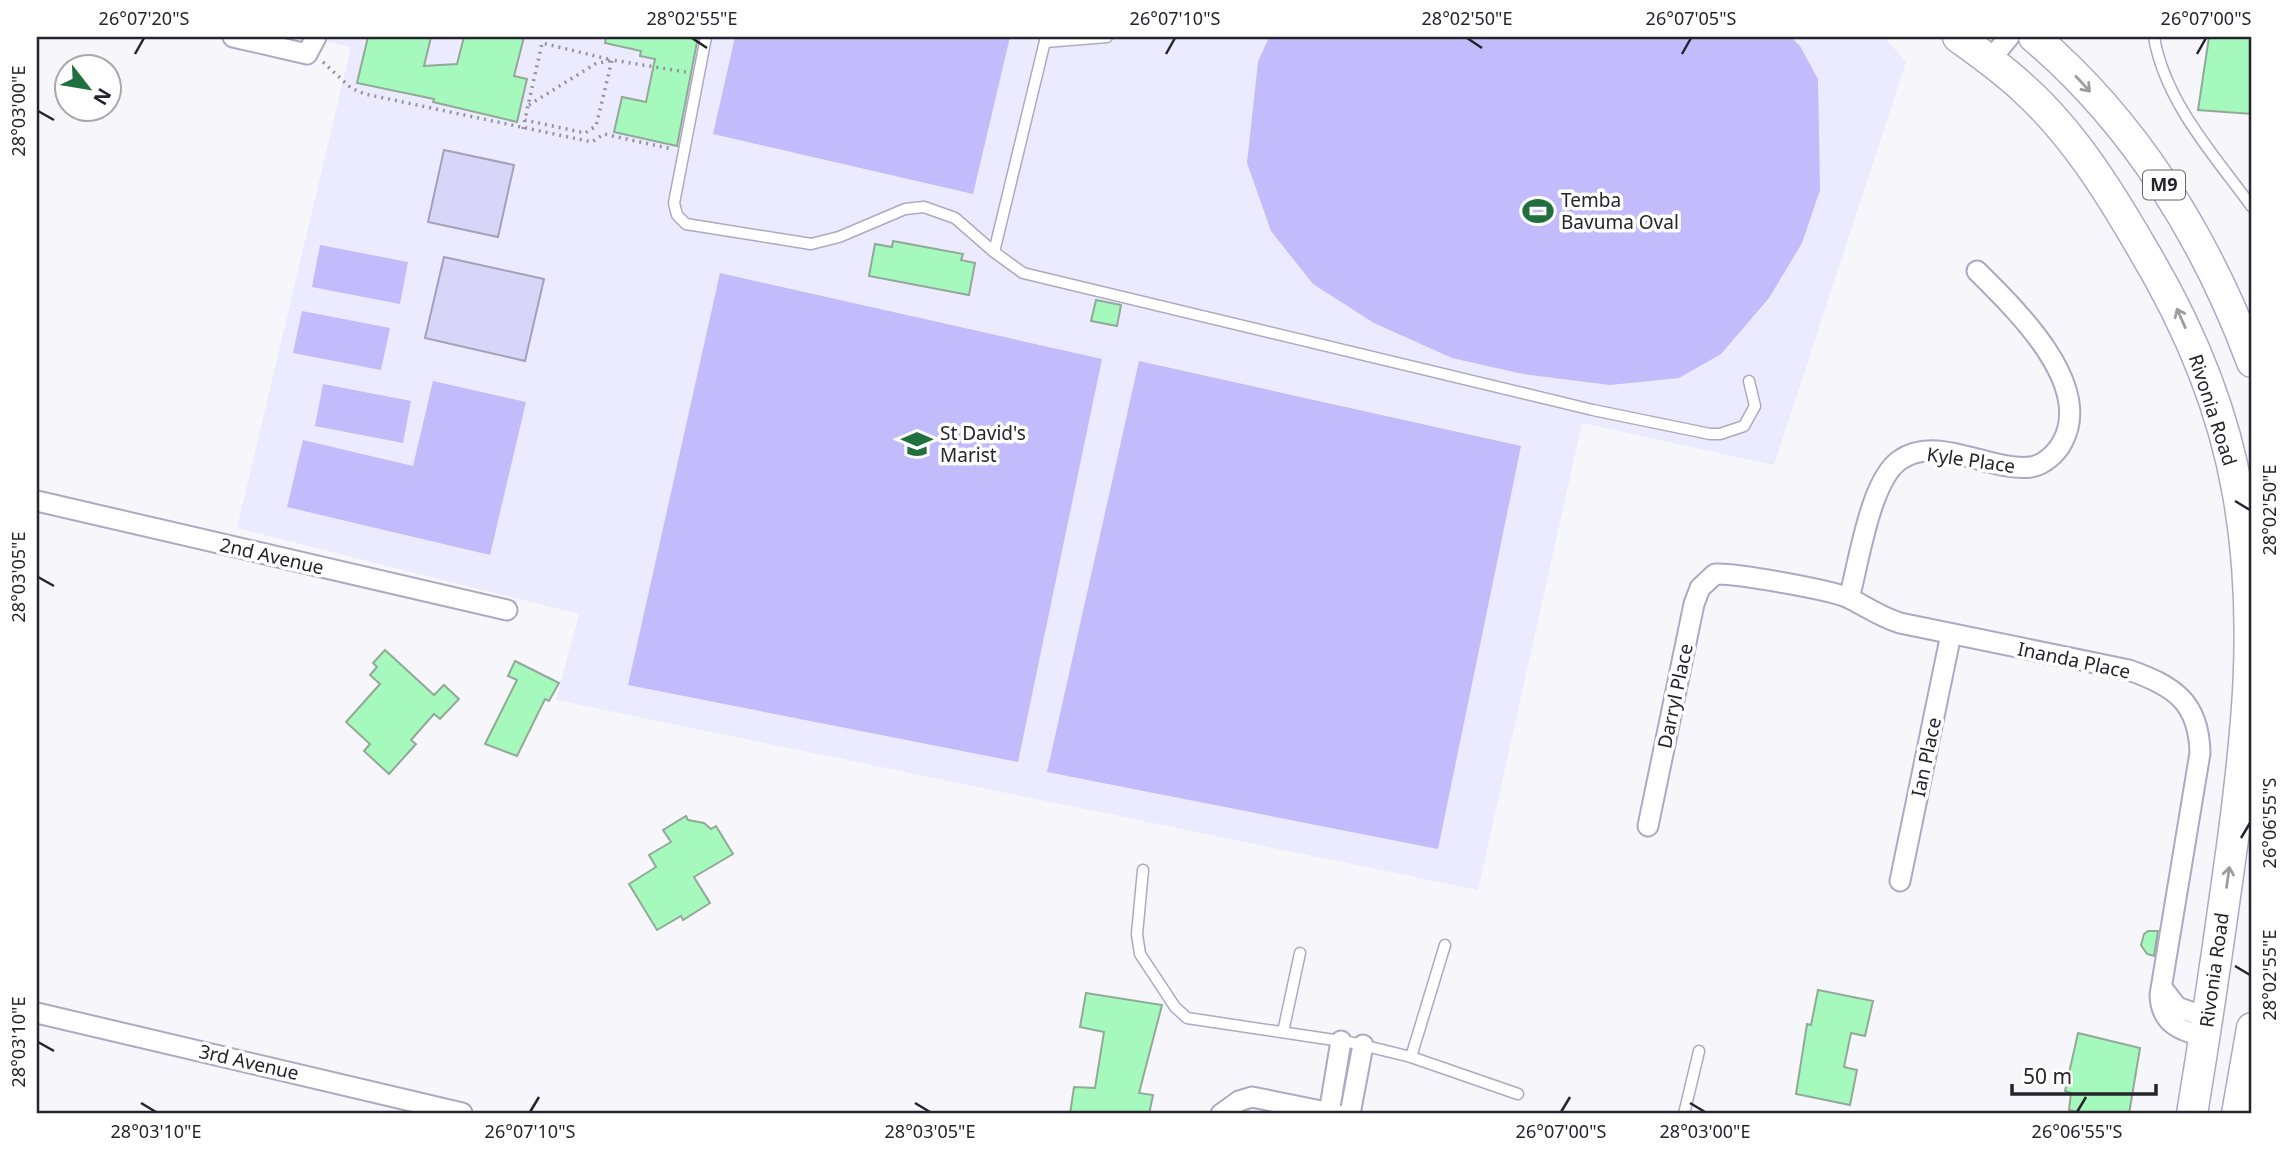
<svg xmlns="http://www.w3.org/2000/svg" width="2289" height="1151" font-family="'Noto Sans',sans-serif">
<rect width="100%" height="100%" fill="#f6f6fb"/>
<polygon fill="#eceafe" points="307,37 1884,37 1906,62 1774,465 1582,423 1478,890 556,700 579,614 237,528 351,47"/>
<g fill="#c2bcfd">
<polygon points="735,37 1010,37 973,194 713,134"/>
<polygon points="1269,37 1791,37 1800,46 1818,79 1820,190 1802,243 1769,298 1721,354 1679,378 1610,385 1523,374 1452,358 1374,323 1313,284 1271,231 1247,163 1258,62"/>
<polygon points="320,245 408,262 400,304 312,287"/>
<polygon points="720,273 1102,359 1018,762 628,685"/>
<polygon points="302,311 390,328 381,370 293,353"/>
<polygon points="1139,361 1521,446 1438,849 1047,772"/>
<polygon points="433,381 526,402 490,555 287,507 303,440 413,466"/>
<polygon points="323,384 411,401 403,443 315,426"/>
</g>
<g fill="#d8d6f8" stroke="#a2a1bb" stroke-width="2">
<polygon points="444,150 514,165 498,237 428,222"/>
<polygon points="444,257 544,279 525,361 425,338"/>
</g>
<g fill="#a5f9bd" stroke="#93a998" stroke-width="2">
<polygon points="368,37 431,37 424,66 457,64 464,37 524,37 514,76 527,79 517,122 433,102 434,99 357,83"/>
<polygon points="606,37 698,37 677,146 614,132 622,97 646,102 655,59 640,56 641,51 605,43"/>
<polygon points="2209,37 2252,37 2252,114 2198,110"/>
<polygon points="893,241 963,254 961,260 975,263 969,295 869,276 875,244 892,247"/>
<polygon points="1096,300 1121,305 1117,326 1091,321"/>
<polygon points="385,650 434,695 444,685 459,699 440,719 434,714 411,740 416,744 389,774 364,751 370,744 346,722 380,684 370,675 377,667 373,663"/>
<polygon points="515,661 559,683 549,701 545,699 517,756 485,744 517,680 508,676"/>
<polygon points="686,816 688,820 704,823 711,829 716,826 733,854 694,877 710,903 683,920 681,916 657,930 629,884 656,867 649,855 671,842 663,830"/>
<polygon points="2148,931 2158,931 2154,956 2147,954 2141,945 2144,934"/>
<polygon points="1818,990 1873,1001 1865,1036 1851,1033 1844,1067 1857,1070 1850,1105 1796,1094 1807,1024 1811,1025"/>
<polygon points="1086,993 1162,1005 1139,1093 1153,1095 1149,1114 1070,1114 1074,1087 1095,1088 1104,1032 1080,1027"/>
<polygon points="2078,1033 2140,1048 2129,1114 2089,1114 2069,1110 2071,1093 2065,1091"/>
</g>
<g fill="none" stroke-linecap="round" stroke-linejoin="round">
<g stroke="#acaac2" stroke-width="13">
<g id="lane">
<polyline points="706,37 674,203 677,215 686,224 811,244 839,237 905,209 924,207 955,218 994,252"/>
<polyline points="1046,37 994,252 1023,273 1593,410 1710,434 1720,434 1744,426 1755,406 1749,381"/>
<path d="M2154,37C2165,102 2214,155 2252,207"/>
<polyline points="1045,42 1107,37"/>
<polyline points="1143,870 1137,934 1140,954 1175,1007 1187,1018 1354,1043 1411,1057 1518,1094"/>
<polyline points="1283,1032 1300,953"/>
<polyline points="1411,1057 1445,945"/>
<polyline points="1684,1114 1699,1051"/>
</g>
</g>
<g stroke="#acaac2" stroke-width="23">
<g id="street">
<polyline points="233,37 307,54 316,37"/>
<polyline points="1990,60 2009,37"/>
<polyline points="37,501 507,610"/>
<path d="M1849,598C1859,563 1870,480 1900,460C1937,434 1990,472 2031,467C2044,465 2057,453 2063,441C2093,383 2015,309 1977,271"/>
<path d="M1648,826L1694,604L1700,588L1715,574C1735,573 1833,590 1851,599C1868,608 1881,617 1900,623L2129,670C2174,686 2199,702 2200,753L2160,995C2161,1024 2181,1031 2205,1037"/>
<polyline points="1900,881 1951,634"/>
<polyline points="2162,988 2177,1007 2208,1018"/>
<polyline points="37,1013 462,1113"/>
<polyline points="1329,1113 1341,1041"/>
<polyline points="1221,1114 1239,1101 1252,1097 1336,1114"/>
<polyline points="1350,1114 1363,1045"/>
</g>
</g>
<g stroke="#acaac2" stroke-width="33">
<g id="primary">
<path d="M1958,37C1980,53 2003,69 2023,88C2073,133 2109,191 2142,248C2187,323 2223,407 2238,494C2261,622 2246,748 2228,875C2217,955 2205,1035 2192,1114"/>
<path d="M2034,37C2135,123 2206,238 2252,362"/>
<polyline points="2237,1114 2252,1028"/>
</g>
</g>
<g stroke="#93939a" stroke-width="3.5" stroke-dasharray="2 5" stroke-linecap="butt">
<polyline points="323,62 351,88 365,94 592,142 604,134 672,149"/>
<polyline points="529,105 595,64 612,60 686,72"/>
<path d="M523,129C529,100 536,71 542,43L612,60L596,126L585,133L525,120"/>
</g>
<use href="#lane" stroke="#fff" stroke-width="10"/>
<use href="#street" stroke="#fff" stroke-width="19"/>
<use href="#primary" stroke="#fff" stroke-width="30"/>
</g>
<defs><path id="oneway-shaft" d="M-6 0H5M1.5-3L5.5 0L1.5 3" fill="none" stroke-width="1.6" stroke-linecap="round" stroke-linejoin="round" transform="scale(1.75)"/></defs>
<g stroke="#9d9ca0">
<use href="#oneway-shaft" transform="translate(2083 84) rotate(47)"/>
<use href="#oneway-shaft" transform="translate(2181 318) rotate(-114)"/>
<use href="#oneway-shaft" transform="translate(2228 877) rotate(-82)"/>
</g>
<path fill="none" stroke="#25242d" stroke-width="2.5" d="M692,38L707,48M1467,38L1482,48M135,54L144,38M1166,54L1175,38M1682,54L1691,38M2197,54L2206,38M38,111L54,120M2235,501L2250,510M38,577L54,586M2241,838L2250,823M2235,966L2250,975M38,1042L54,1051M141,1103L156,1112M915,1103L930,1112M1690,1103L1705,1112M530,1112L539,1097M1561,1112L1570,1097M2077,1112L2086,1097"/>
<defs>
<g id="stadium-bare" transform="scale(2.415)"><path d="M0-5a6.5 5 0 1 0 0 10a6.5 5 0 1 0 0-10ZM-3.5-1.8h7v3.6h-7Z" fill="#206f3f" stroke="#fff" stroke-width="2.5" paint-order="stroke"/></g>
<g id="school-bare" transform="scale(2.415)"><path d="M0-5L7-2L0 1L-7-2ZM-4 1L0 2.5L4 1V4Q0 6-4 4Z" fill="#206f3f" stroke="#fff" stroke-width="2.5" paint-order="stroke"/></g>
</defs>
<g fill-rule="evenodd">
<use href="#stadium-bare" x="1538" y="211"/>
<use href="#school-bare" x="917" y="444"/>
</g>
<g text-anchor="middle" stroke-width="7" stroke-linejoin="round" paint-order="stroke">
<rect fill="#fff" stroke="#66666c" stroke-width="2" x="2143" y="170.5" width="42" height="29" rx="5"/>
<g font-size="18" font-weight="bold" fill="#25242d">
<text x="2164" y="191">M9</text>
</g>
<g font-size="19" fill="#25242d" stroke="#fff" text-anchor="start">
<text x="1561" y="207">Temba<tspan x="1561" dy="22">Bavuma Oval</tspan></text>
<text x="940" y="440">St David's<tspan x="940" dy="22">Marist</tspan></text>
</g>
<g font-size="19" fill="#25242d" stroke="#fff">
<text transform="translate(2213 410) rotate(72)" y="7">Rivonia Road</text>
<text transform="translate(1971 460) rotate(8)" y="7">Kyle Place</text>
<text transform="translate(272 556) rotate(13)" y="7">2nd Avenue</text>
<text transform="translate(2074 660) rotate(12)" y="7">Inanda Place</text>
<text transform="translate(1675 696) rotate(-78)" y="7">Darryl Place</text>
<text transform="translate(1926 757) rotate(-78)" y="7">Ian Place</text>
<text transform="translate(2214 970) rotate(-82)" y="7">Rivonia Road</text>
<text transform="translate(249 1062) rotate(13)" y="7">3rd Avenue</text>
</g>
</g>
<rect width="2289" height="1151" fill="none" stroke="#ffffff" stroke-width="77"/>
<g transform="translate(88 88) rotate(121)"><circle r="33" fill="#ffffff" stroke="#a8a7ab" stroke-width="2"/>
<path d="M0-5L12 26L0 18L-12 26Z" fill="#206f3f"/>
<text y="-10" font-size="19" font-weight="bold" text-anchor="middle" fill="#25242d">N</text>
</g>
<path d="M2012 1084v10h144v-10" fill="none" stroke="#25242d" stroke-width="3.5"/>
<text x="2023" y="1084" font-size="21" fill="#25242d" stroke="#ffffff" stroke-width="5" paint-order="stroke">50 m</text>
<rect x="38" y="38" width="2212" height="1074" fill="none" stroke="#25242d" stroke-width="2.5"/>
<g font-size="18" text-anchor="middle" fill="#25242d">
<text x="144" y="25">26°07'20"S</text>
<text x="692" y="25">28°02'55"E</text>
<text x="1175" y="25">26°07'10"S</text>
<text x="1467" y="25">28°02'50"E</text>
<text x="1691" y="25">26°07'05"S</text>
<text x="2206" y="25">26°07'00"S</text>
<text transform="translate(19 111) rotate(-90)" y="6">28°03'00"E</text>
<text transform="translate(2270 510) rotate(-90)" y="6">28°02'50"E</text>
<text transform="translate(19 577) rotate(-90)" y="6">28°03'05"E</text>
<text transform="translate(2270 823) rotate(-90)" y="6">26°06'55"S</text>
<text transform="translate(2270 975) rotate(-90)" y="6">28°02'55"E</text>
<text transform="translate(19 1042) rotate(-90)" y="6">28°03'10"E</text>
<text x="156" y="1138">28°03'10"E</text>
<text x="530" y="1138">26°07'10"S</text>
<text x="930" y="1138">28°03'05"E</text>
<text x="1561" y="1138">26°07'00"S</text>
<text x="1705" y="1138">28°03'00"E</text>
<text x="2077" y="1138">26°06'55"S</text>
</g>
</svg>
